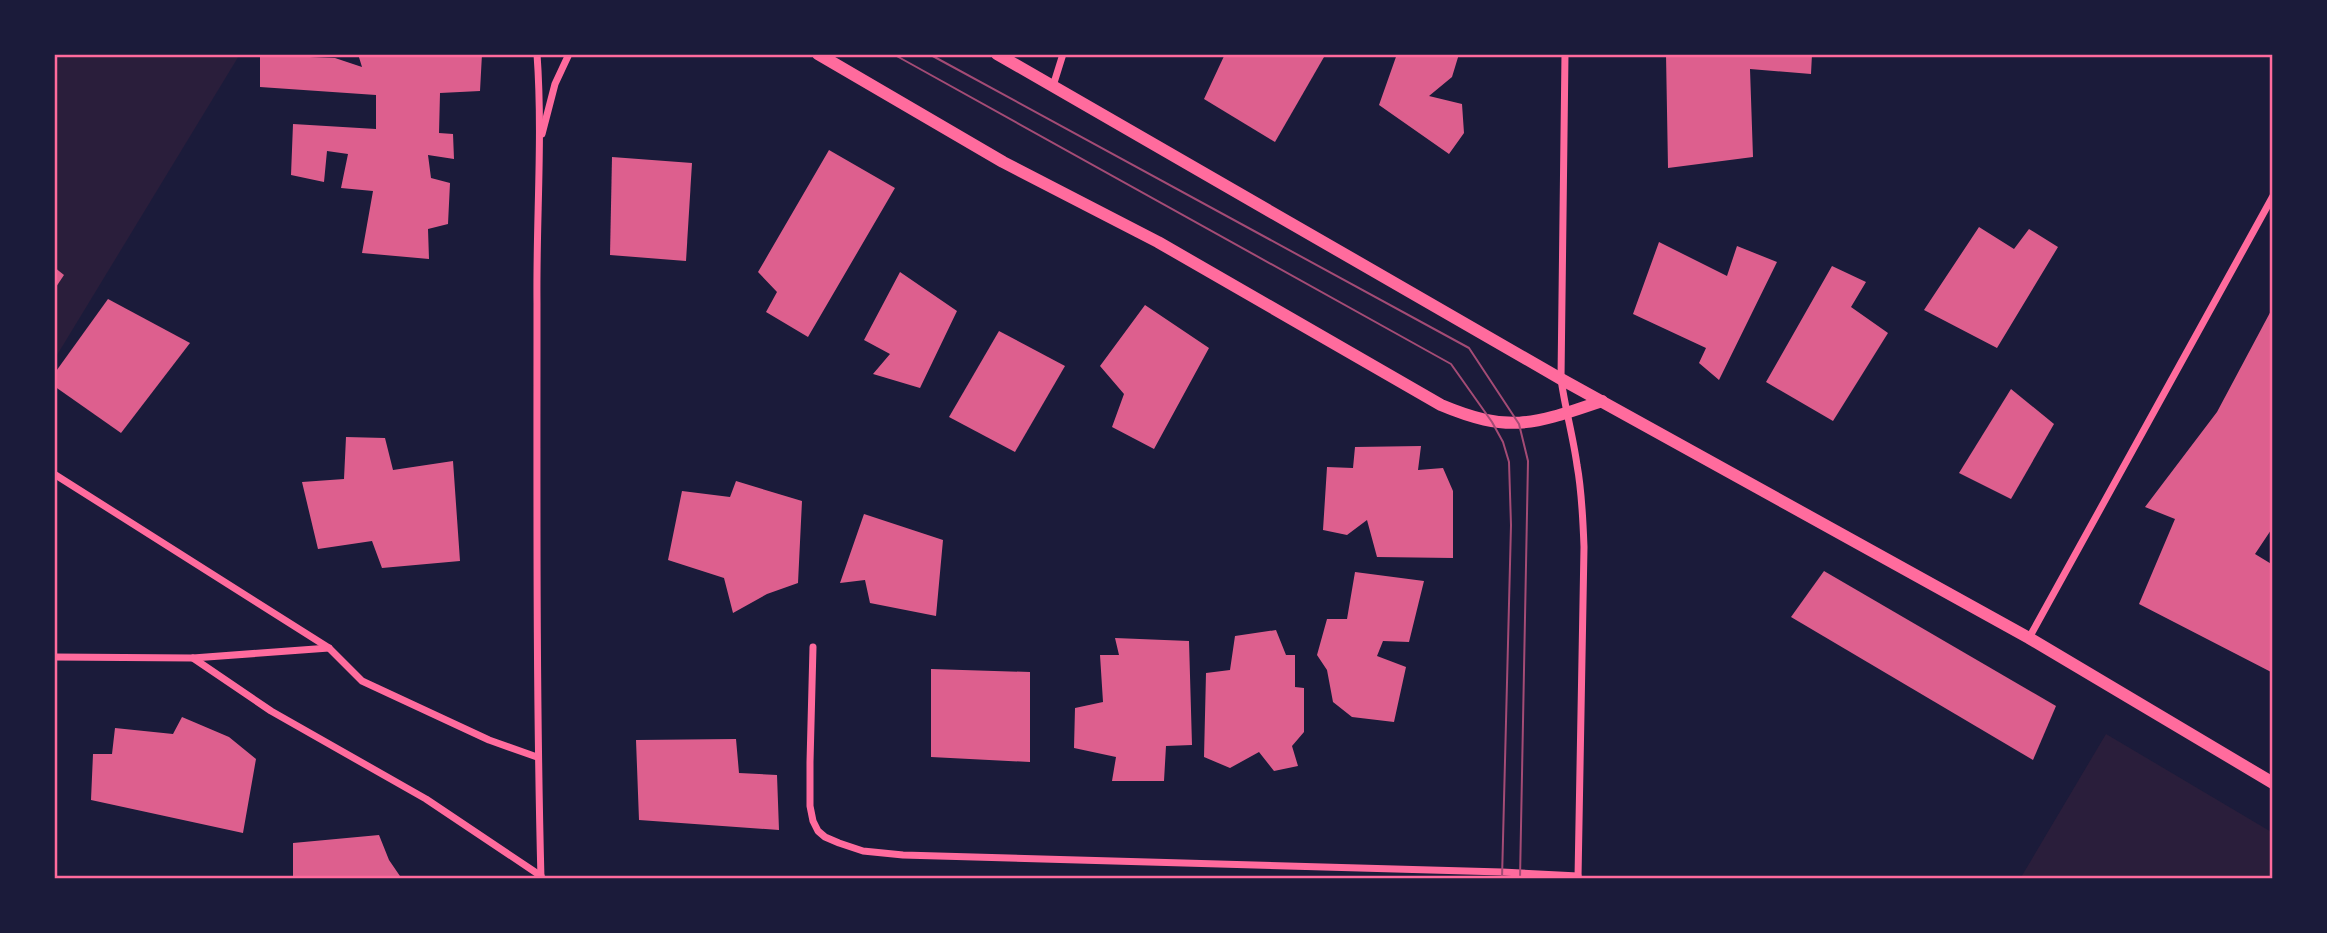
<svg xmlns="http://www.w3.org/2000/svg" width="2327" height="933" font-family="Barlow,sans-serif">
<rect width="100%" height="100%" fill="#1b1b3a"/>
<g fill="#2a1e3b">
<polygon points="54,54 240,54 54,360"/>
<polygon points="2106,734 2273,833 2273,879 2020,879"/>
</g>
<g fill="#dd5f8e">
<polygon points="358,54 482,54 480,91 440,93 439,133 453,134 454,159 428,155 431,178 450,183 448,224 428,229 429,259 362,253 373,191 341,188 348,154 327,151 324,182 291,175 293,124 376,129 376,95 260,87 260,55 335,58 362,67"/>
<polygon points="1225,54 1322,54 1324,57 1275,142 1204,99"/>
<polygon points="1397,54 1459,54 1452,77 1429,96 1462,104 1464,133 1449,154 1379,105"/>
<polygon points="1666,54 1812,54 1811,74 1750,69 1753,157 1668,168"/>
<polygon points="829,150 895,188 808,337 766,312 777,292 758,272"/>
<polygon points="612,157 692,163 686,261 610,255"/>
<polygon points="1979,227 2014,249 2029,229 2058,247 1997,348 1924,310"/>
<polygon points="1659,242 1727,276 1737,246 1777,262 1719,380 1699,363 1706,348 1633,314"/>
<polygon points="1832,266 1866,282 1851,307 1888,333 1833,421 1766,382"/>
<polygon points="54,267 64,275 54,290"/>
<polygon points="900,272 957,311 920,388 873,374 890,354 864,340"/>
<polygon points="108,299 190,343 121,433 54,386 54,374"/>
<polygon points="1145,305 1209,348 1154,449 1112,427 1124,394 1100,366"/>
<polygon points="2273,307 2273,527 2255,554 2273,565 2273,673 2139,604 2175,519 2145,507 2217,412"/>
<polygon points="999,331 1065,366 1015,452 949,417"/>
<polygon points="2011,389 2054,424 2011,499 1959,473"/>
<polygon points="346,437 385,438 393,470 453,461 460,561 382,568 372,541 318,549 302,482 344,479"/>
<polygon points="1421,446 1418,470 1443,468 1453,491 1453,558 1377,557 1367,520 1347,535 1323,530 1327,467 1353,468 1355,447"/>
<polygon points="736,481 802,501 798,583 767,594 733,613 724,578 668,560 682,491 730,497"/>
<polygon points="864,514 943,540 936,616 870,603 865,580 840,583"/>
<polygon points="1824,571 2056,706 2033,760 1791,617"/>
<polygon points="1355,572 1424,581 1409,642 1383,641 1377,656 1406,667 1394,722 1352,717 1333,702 1327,670 1317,655 1327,619 1347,619"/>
<polygon points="1276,630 1286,655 1295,655 1295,687 1304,688 1304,732 1292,746 1298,766 1274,771 1259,752 1230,768 1204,757 1206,673 1230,670 1235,636"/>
<polygon points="1115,638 1189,641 1192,745 1166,746 1164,781 1112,781 1116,757 1074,748 1075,708 1103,702 1100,655 1119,655"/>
<polygon points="931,669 1030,672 1030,762 931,757"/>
<polygon points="182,717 229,737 256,759 243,833 91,800 93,754 112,754 115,728 173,734"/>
<polygon points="736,739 739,773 777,775 779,830 639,820 636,740"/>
<polygon points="379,835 389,860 402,879 293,879 293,843"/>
</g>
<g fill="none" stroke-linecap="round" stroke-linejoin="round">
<g stroke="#ff6b9d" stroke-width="7">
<path d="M537,54C543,137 536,220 537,303C537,495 536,687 541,879"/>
<path d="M1565,54L1561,379C1565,408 1573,436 1577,465C1582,492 1583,519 1584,547L1578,878"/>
<polyline points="1053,86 1063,54"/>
<polyline points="542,134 555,84 569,54"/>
<polyline points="54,474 329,648 362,681 489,740 537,757"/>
<polyline points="2029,638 2273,196"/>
<polyline points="813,647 810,762 810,806 813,821 818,831 825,837 839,843 863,851 903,855 1502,872 1578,876"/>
<polyline points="54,657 193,658 329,648"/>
<polyline points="193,658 271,711 426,799 541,876"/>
</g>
<g stroke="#ff6b9d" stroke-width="12">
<path d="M818,54L1003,162L1158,242L1441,405C1510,434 1534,424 1602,401"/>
<polyline points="997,54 1561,379 2029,638 2273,783"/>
</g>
<g stroke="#a44b75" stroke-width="2">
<polyline points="893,54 1451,364 1492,422 1503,442 1509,462 1511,525 1502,879"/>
<polyline points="929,54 1469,348 1519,424 1528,461 1520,879"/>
</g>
</g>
<rect width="2327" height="933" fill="none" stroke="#1b1b3a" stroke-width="112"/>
<rect x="56" y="56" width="2215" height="821" fill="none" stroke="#ff6b9d" stroke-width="2.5"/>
</svg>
